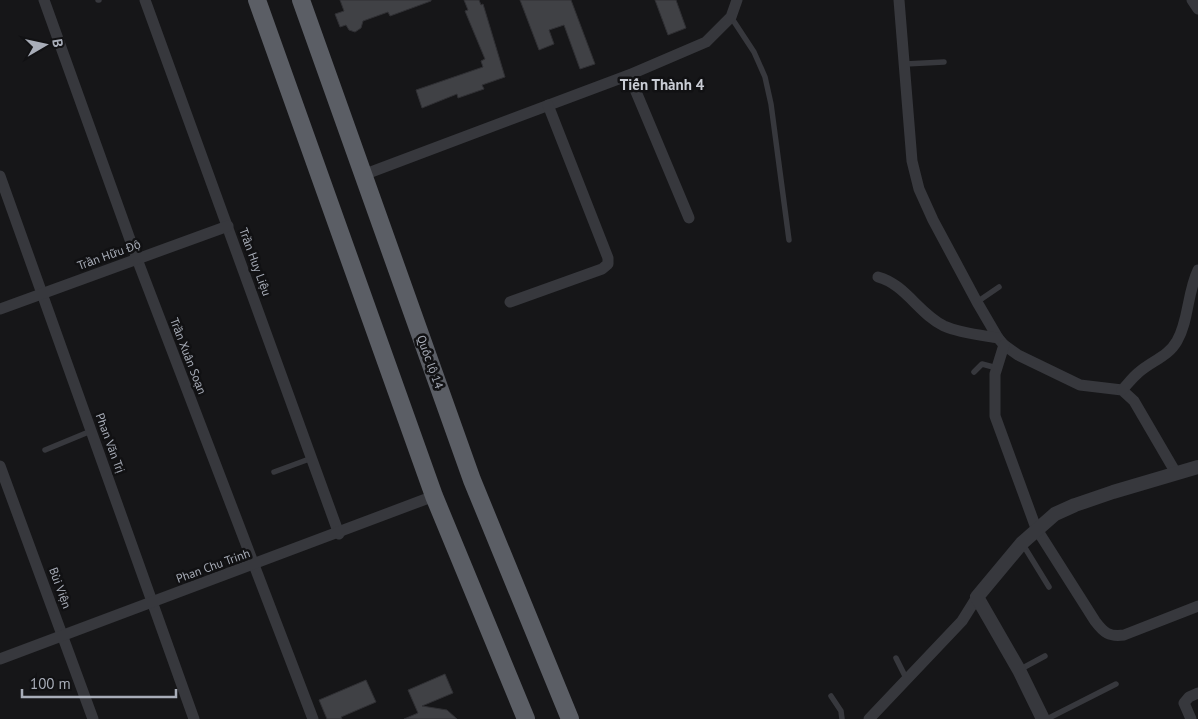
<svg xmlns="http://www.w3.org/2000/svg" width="1198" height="719" font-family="'PT Sans',sans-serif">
<rect width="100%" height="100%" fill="#161618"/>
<g fill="#404145" stroke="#303034">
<polygon points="340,0 431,0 431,1 390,16 388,12 363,21 361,28 355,32 349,30 346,25 340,27 335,14 344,11"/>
<polygon points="464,0 479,0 481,5 483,4 505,77 482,85 484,89 458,98 457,94 422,108 416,90 483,67 481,61 485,59 465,11 468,10"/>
<polygon points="520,0 571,0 595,64 580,69 564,25 549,30 554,44 539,50"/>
<polygon points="655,0 676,0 686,28 668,35"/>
<polygon points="445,674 453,693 422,706 447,710 457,719 404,719 418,713 408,690"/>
<polygon points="366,680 376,702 341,717 342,719 327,719 319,700"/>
</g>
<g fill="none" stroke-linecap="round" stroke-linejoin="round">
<g stroke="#37383d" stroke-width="5.5">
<polyline points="98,0 99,0"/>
<polyline points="731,17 754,52 765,77 771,104 789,240"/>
<polyline points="905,64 944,62"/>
<polyline points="977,302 999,287"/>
<polyline points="974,372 982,364 997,368"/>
<polyline points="45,450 91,431"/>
<polyline points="274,472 312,458"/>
<polyline points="1022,543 1049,587"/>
<polyline points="896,658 907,680"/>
<polyline points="1019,670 1045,656"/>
<polyline points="831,696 841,711 842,719"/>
<polyline points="1047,719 1116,684"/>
</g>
<g stroke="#37383d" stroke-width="11">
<polyline points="44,0 137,259 313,719"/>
<polyline points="145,0 339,534"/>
<polyline points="899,0 912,161 919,189 933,220 977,302 998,338 1004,345 1018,355 1080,385 1122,390 1134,401 1176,473"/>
<polyline points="1192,0 1198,9"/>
<polyline points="629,75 689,218"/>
<polyline points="363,175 629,75 706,42 731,17 737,0"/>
<polyline points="0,176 194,719"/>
<path d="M878,277C905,284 919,314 944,326C960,333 980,335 998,338"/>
<polyline points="510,302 602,269 608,264 608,258 548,105"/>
<polyline points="0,309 228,226"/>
<path d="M1004,345L995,374V416L1036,528L1095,621C1104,633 1109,637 1124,635L1198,606"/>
<path d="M1122,390C1127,385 1132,378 1138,373C1151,361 1168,357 1177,341C1189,320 1187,293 1198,270"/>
<polyline points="0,466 93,719"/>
<polyline points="0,659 434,496"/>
<polyline points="869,719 962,621 977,597"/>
<polyline points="1191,719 1184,703 1189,697 1198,693"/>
</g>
<polyline stroke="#37383d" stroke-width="14" points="1043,719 1019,670 977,597 1022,543 1055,514 1075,505 1113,492 1198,467"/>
<g stroke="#5b5e65" stroke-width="18">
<polyline points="257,0 434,496 526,719"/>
<polyline points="301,0 472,480 570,719"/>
</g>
</g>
<g text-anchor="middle" stroke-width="5" stroke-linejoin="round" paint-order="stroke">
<g font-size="12" fill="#a8adb8" stroke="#111113">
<text transform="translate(109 255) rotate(-20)" y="4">Trần Hữu Độ</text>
<text transform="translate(255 262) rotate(70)" y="4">Trần Huy Liệu</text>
<text transform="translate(188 356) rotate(69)" y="4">Trần Xuân Soạn</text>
<text transform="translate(430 362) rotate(70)" y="4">Quốc lộ 14</text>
<text transform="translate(110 443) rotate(70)" y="4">Phan Văn Trị</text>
<text transform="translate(213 566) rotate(-20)" y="4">Phan Chu Trinh</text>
<text transform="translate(60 588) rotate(70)" y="4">Bùi Viện</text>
</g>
<g font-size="15" font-weight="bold" fill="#c9ccd4" stroke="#111113">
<text x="662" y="90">Tiến Thành 4</text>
</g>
</g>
<g transform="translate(45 45) rotate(81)" stroke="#111113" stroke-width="4" paint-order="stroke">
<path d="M0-4L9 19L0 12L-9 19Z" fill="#a8adb8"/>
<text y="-8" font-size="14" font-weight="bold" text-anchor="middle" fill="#a8adb8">B</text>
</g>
<path d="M22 689v8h154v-8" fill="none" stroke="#a8adb8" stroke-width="2.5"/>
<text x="30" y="689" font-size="15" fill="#a8adb8" stroke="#111113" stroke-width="4" paint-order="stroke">100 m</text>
</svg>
